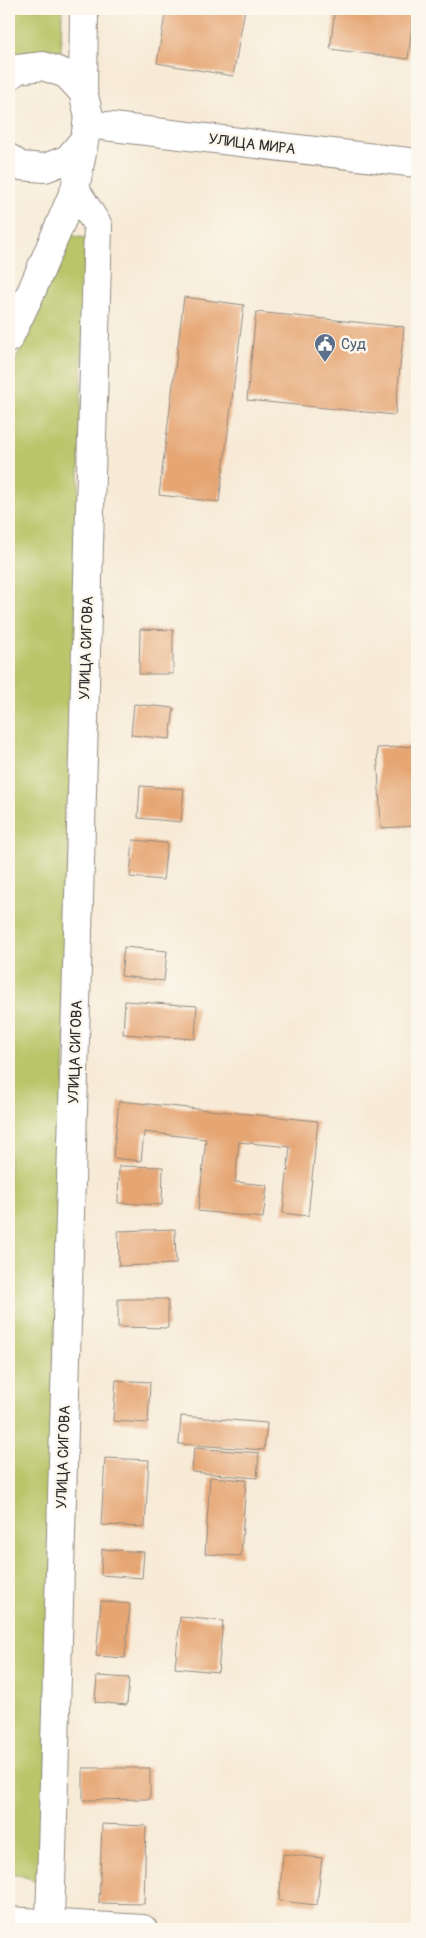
<svg xmlns="http://www.w3.org/2000/svg" width="426" height="1938" font-family="Pangolin,sans-serif">
<rect width="100%" height="100%" fill="#fbf7ec"/>
<filter id="ink" filterUnits="userSpaceOnUse"><feTurbulence type="fractalNoise" baseFrequency=".02" numOctaves="2"/><feDisplacementMap in="SourceGraphic" scale="10" xChannelSelector="R" yChannelSelector="G"/><feConvolveMatrix kernelMatrix="1 2 1 2 8 2 1 2 1" color-interpolation-filters="sRGB"/></filter>
<filter id="wash" filterUnits="userSpaceOnUse"><feTurbulence type="fractalNoise" baseFrequency=".0096" numOctaves="4" result="noise"/><feDisplacementMap in="SourceGraphic" scale="20" xChannelSelector="R" yChannelSelector="G"/><feGaussianBlur stdDeviation="1.12" result="paint"/><feColorMatrix in="noise" values="0 0 0 0 0 0 0 0 0 0 0 0 0 0 0 0 0 1.4 0 .05"/><feComposite in="paint" operator="in"/></filter>
<g filter="url(#wash)">
<rect width="100%" height="100%" fill="#f7ead6"/>
<g fill="#b8c567" stroke="#727849">
<polygon points="13,9 62,9 61,53 13,53"/>
<polygon points="69,235 85,238 44,1883 9,1872 9,594 11,371"/>
</g>
<g id="blocks">
<g fill="#e6a673">
<polygon points="166,9 245,9 233,76 157,63"/>
<polygon points="335,9 414,9 408,59 330,49"/>
<polygon points="184,297 244,305 219,502 159,495"/>
<polygon points="256,312 404,327 395,415 247,400"/>
<polygon points="140,629 173,630 173,674 139,674"/>
<polygon points="134,704 174,708 170,739 131,735"/>
<polygon points="417,746 417,826 381,828 377,748"/>
<polygon points="140,786 184,789 181,822 138,818"/>
<polygon points="133,840 167,843 163,880 130,877"/>
<polygon points="124,947 167,951 164,981 121,976"/>
<polygon points="125,1001 197,1006 195,1039 123,1034"/>
<polygon points="119,1101 318,1121 308,1216 283,1213 290,1147 239,1142 235,1182 267,1185 263,1218 198,1211 206,1139 144,1132 141,1161 113,1158"/>
<polygon points="119,1166 163,1167 162,1205 118,1203"/>
<polygon points="175,1229 176,1264 119,1266 118,1231"/>
<polygon points="118,1299 168,1299 168,1328 118,1327"/>
<polygon points="116,1380 150,1382 148,1423 113,1421"/>
<polygon points="181,1416 267,1423 264,1450 179,1444"/>
<polygon points="194,1448 259,1453 257,1478 192,1472"/>
<polygon points="105,1458 149,1460 145,1527 101,1525"/>
<polygon points="210,1477 246,1480 241,1556 205,1554"/>
<polygon points="102,1549 144,1552 142,1578 101,1575"/>
<polygon points="101,1601 130,1604 125,1658 96,1656"/>
<polygon points="180,1617 223,1621 218,1672 175,1668"/>
<polygon points="97,1676 129,1678 127,1705 95,1702"/>
<polygon points="83,1768 150,1768 150,1799 83,1800"/>
<polygon points="102,1824 146,1826 144,1904 99,1903"/>
<polygon points="283,1854 322,1858 317,1905 279,1901"/>
</g>
</g>
</g>
<g filter="url(#ink)">
<use href="#blocks" fill-opacity="0" stroke="#918a80" stroke-width="1"/>
<g fill="none" stroke-linecap="round" stroke-linejoin="round">
<g stroke="#918a80" stroke-width="30">
<g id="minor">
<polyline points="9,1921 143,1929"/>
<polyline points="50,1922 98,226 75,189"/>
</g>
</g>
<g stroke="#918a80" stroke-width="30">
<polyline id="tertiary" points="87,124 417,163"/>
</g>
<g stroke="#918a80" stroke-width="30">
<g id="secondary">
<polyline points="9,76 18,69 43,66 66,74 83,92"/>
<polyline points="9,158 20,166 45,168 68,159 84,140"/>
<polyline points="9,338 32,290 75,189 89,116 83,92 84,9"/>
</g>
</g>
<use href="#minor" stroke="#fff" stroke-width="28"/>
<use href="#tertiary" stroke="#fff" stroke-width="28"/>
<use href="#secondary" stroke="#fff" stroke-width="28"/>
</g>
</g>
<defs>
<g id="civic-pin" transform="scale(1.125)"><path d="M0 17L-7.5 6A9.5 9.5 0 1 1 7.5 6Z" fill="#5c6f8a" stroke="#fbf7ec"/><path d="M-.6-6.5H3V-4.5H.6V-3L4-1V1h2V6H-6V1h2V-1L-.6-3ZM-1.2 2.5V6h2.4V2.5Z" fill="#fff"/></g>
</defs>
<g fill-rule="evenodd">
<use href="#civic-pin" x="325" y="344"/>
</g>
<g text-anchor="middle" stroke-width="5" stroke-linejoin="round" paint-order="stroke">
<g font-size="15" fill="#2b2b2b" stroke="#fbf7ec">
<text transform="translate(252 144) rotate(7)" y="5">УЛИЦА МИРА</text>
<text transform="translate(86 648) rotate(-88)" y="5">УЛИЦА СИГОВА</text>
<text transform="translate(75 1052) rotate(-88)" y="5">УЛИЦА СИГОВА</text>
<text transform="translate(63 1457) rotate(-88)" y="5">УЛИЦА СИГОВА</text>
</g>
<g font-size="15" fill="#4e5e75" stroke="#fbf7ec" text-anchor="start">
<text x="341" y="349">Суд</text>
</g>
</g>
<rect width="426" height="1938" fill="none" stroke="#fbf7ec" stroke-width="30"/>
</svg>
